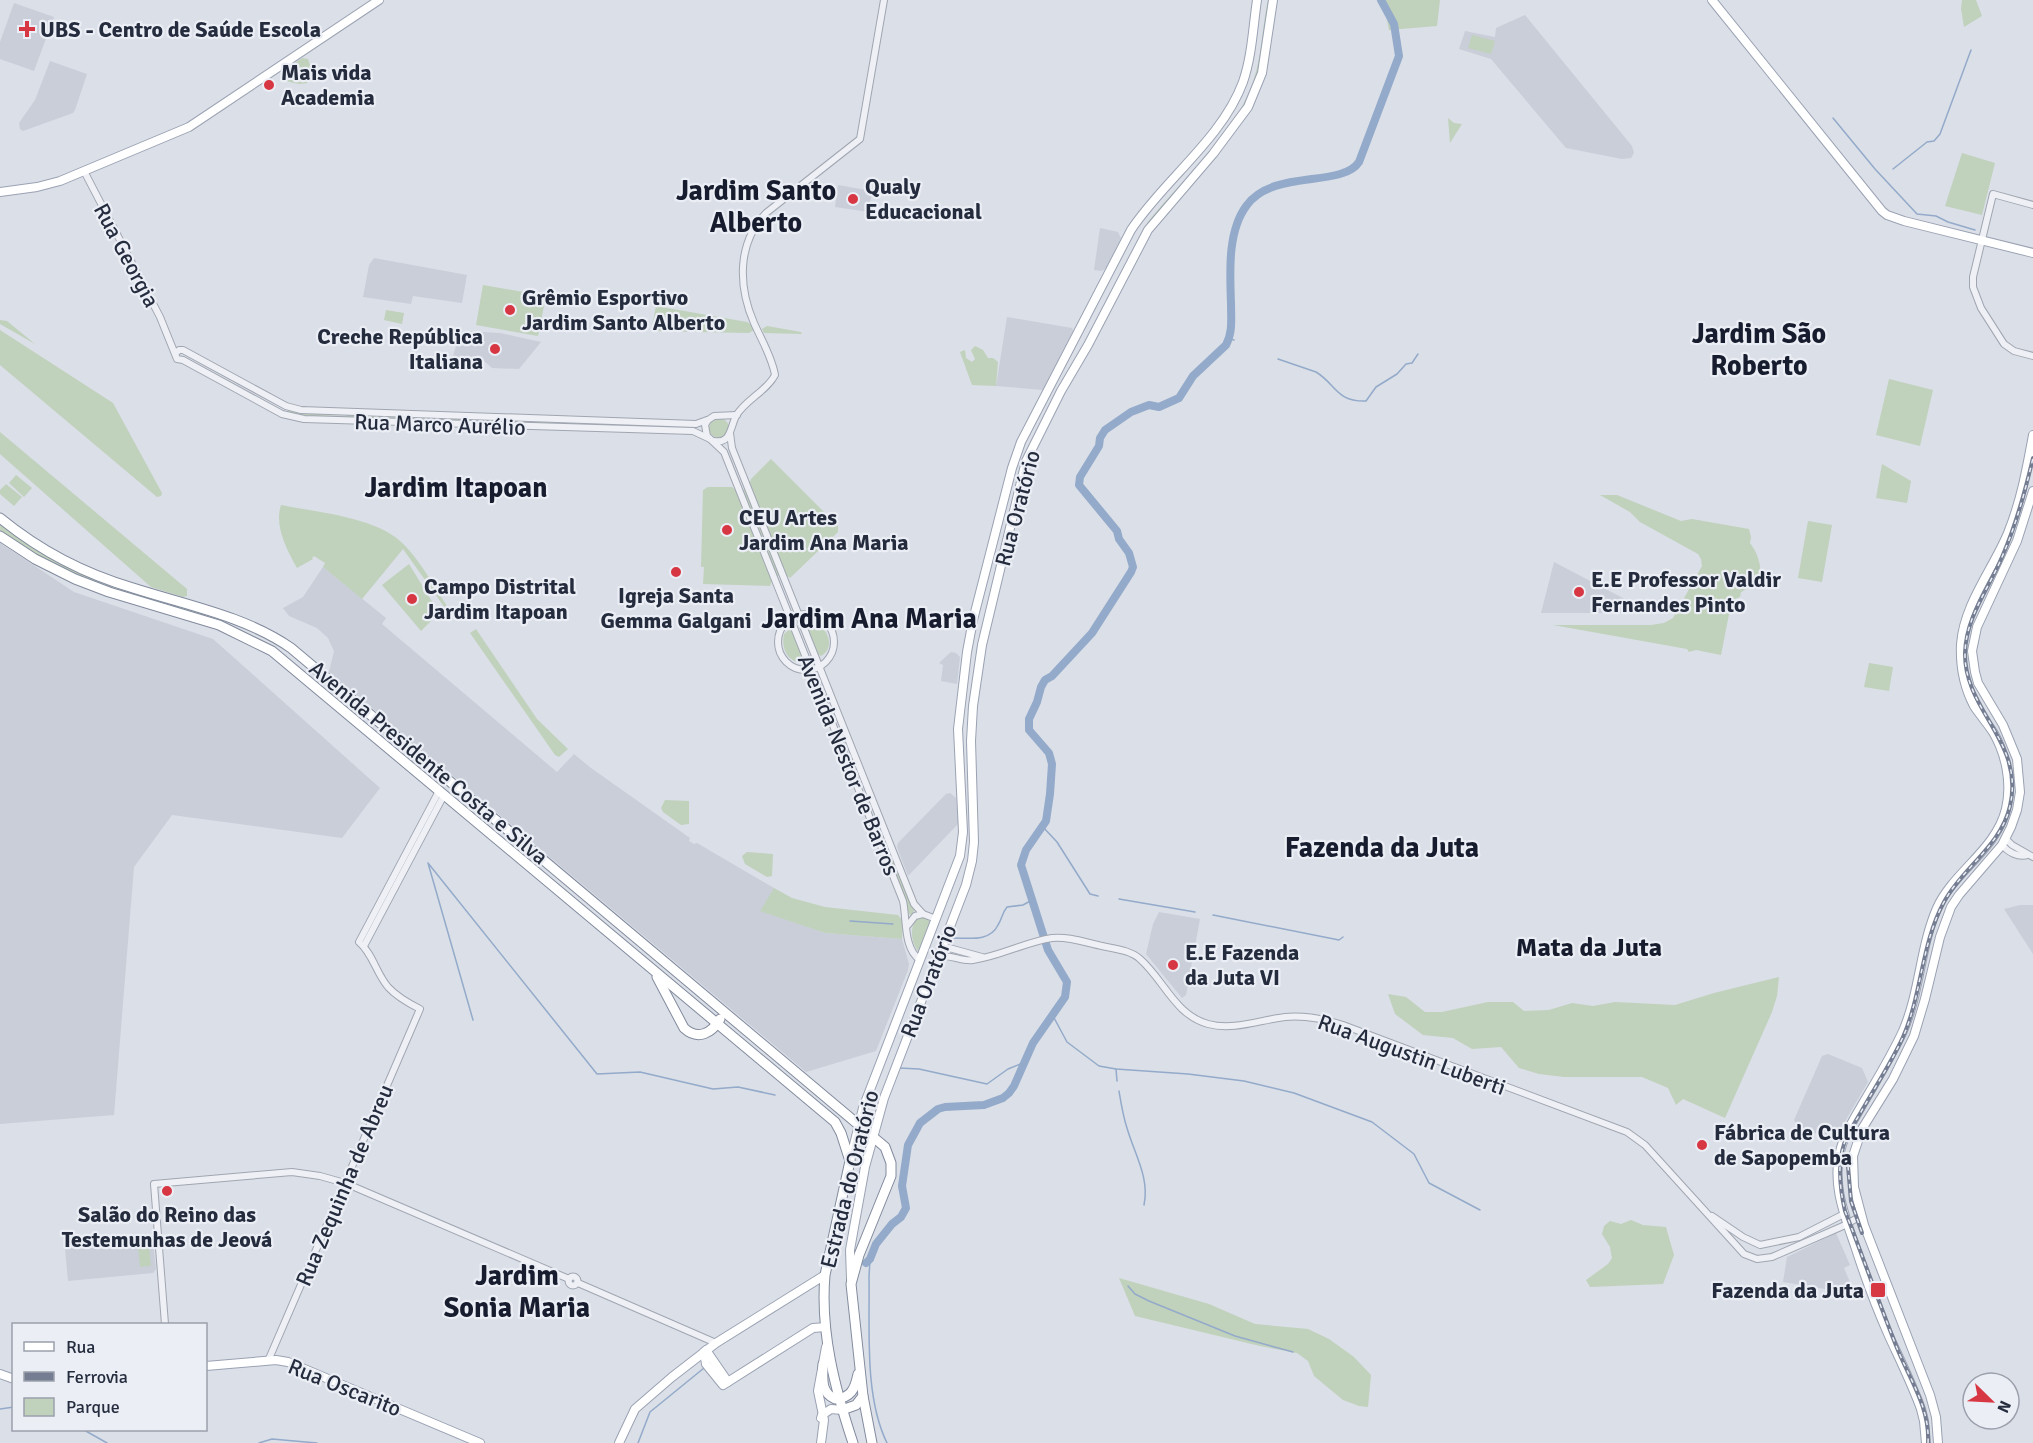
<svg xmlns="http://www.w3.org/2000/svg" width="2033" height="1443" font-family="Signika,sans-serif">
<rect width="100%" height="100%" fill="#dbdfe7"/>
<g fill="#c9ced9">
<polygon points="14,3 54,17 34,71 0,59 0,42"/>
<polygon points="1525,15 1632,146 1634,153 1631,158 1622,159 1566,148 1491,59 1459,49 1465,31 1495,37 1496,28"/>
<polygon points="50,61 87,74 75,110 73,113 23,131 20,129 19,123 35,100"/>
<polygon points="838,185 872,191 869,212 835,207"/>
<polygon points="1100,228 1118,232 1121,238 1106,268 1102,271 1094,270"/>
<polygon points="374,258 467,275 462,303 413,296 411,304 363,297 369,265"/>
<polygon points="1007,317 1072,328 1073,331 1043,390 996,386"/>
<polygon points="464,331 500,333 541,342 519,369 492,368 483,360 475,359 464,362 453,356 460,333"/>
<polygon points="0,543 74,592 213,639 380,788 342,838 172,815 134,867 114,1115 0,1124"/>
<polygon points="1554,562 1642,608 1644,611 1643,613 1541,613"/>
<polygon points="323,567 386,618 382,624 557,772 574,754 591,768 690,838 689,841 694,844 697,843 774,888 761,911 825,933 902,939 909,964 908,970 876,1051 806,1072 329,672 334,651 328,638 317,628 289,616 283,608 303,597"/>
<polygon points="951,652 956,653 960,657 957,684 941,681 943,665 939,663"/>
<polygon points="950,793 956,798 958,824 908,876 897,847 898,843 946,794"/>
<polygon points="2020,905 2033,905 2033,954 2004,909"/>
<polygon points="1159,912 1200,919 1186,995 1182,998 1146,954 1153,924"/>
<polygon points="1828,1054 1862,1068 1868,1082 1848,1116 1836,1140 1832,1140 1797,1126 1794,1120 1822,1056"/>
<polygon points="1836,1233 1850,1265 1844,1268 1855,1294 1783,1282 1787,1257"/>
<polygon points="151,1240 153,1242 156,1269 153,1273 68,1281 65,1248"/>
</g>
<g fill="#c0d1bc">
<path d="M1268,0H1271C1263,45 1262,79 1237,119L1150,225L1147,223C1181,180 1235,134 1253,82C1262,56 1262,27 1268,0Z"/>
<polygon points="1379,0 1440,0 1437,26 1389,30 1386,15"/>
<polygon points="1962,0 1976,0 1982,16 1964,27 1961,9"/>
<polygon points="1472,35 1495,41 1491,54 1468,48"/>
<path d="M302,58L308,59L310,65L307,83C301,85 289,83 284,79V71Z"/>
<polygon points="1448,118 1454,123 1462,124 1450,143"/>
<polygon points="1962,153 1995,163 1982,215 1945,206"/>
<polygon points="483,285 546,296 538,336 476,325"/>
<polygon points="656,306 747,322 753,326 754,330 749,333 651,331"/>
<polygon points="386,310 404,313 402,324 384,320"/>
<polygon points="0,320 7,321 35,344 0,324"/>
<polygon points="767,326 801,332 802,334 764,333 762,329"/>
<polygon points="0,330 113,403 162,493 161,496 157,497 0,365"/>
<polygon points="975,346 983,350 988,358 993,358 998,362 996,386 972,385 960,352 965,350 966,358 972,362 975,359 971,350"/>
<polygon points="1889,379 1933,390 1920,446 1876,435"/>
<polygon points="289,409 320,413 322,415 346,416 349,414 417,417 420,419 445,420 448,418 471,419 472,421 305,417 288,413 287,412"/>
<circle cx="719" cy="428" r="10"/>
<polygon points="485,420 616,424 619,427 643,427 646,425 648,426 647,428 596,427 594,425 569,424 567,426 483,422"/>
<polygon points="0,432 187,589 187,596 183,597 151,587 0,454"/>
<polygon points="771,459 838,526 838,532 790,578 786,575 749,485 751,479"/>
<polygon points="1882,464 1911,481 1907,503 1876,498"/>
<polygon points="16,475 32,488 24,497 9,483"/>
<polygon points="6,484 22,497 14,506 0,494 0,490"/>
<polygon points="708,487 732,487 736,490 772,581 770,586 703,584 704,567 701,567 703,490"/>
<polygon points="743,489 745,490 779,575 778,576 776,576"/>
<path d="M1600,495H1617L1681,521L1692,519L1749,529L1751,537L1750,543C1759,555 1762,568 1760,582L1741,592L1740,597L1735,599L1731,604L1721,655L1696,650L1689,652L1687,649L1553,625H1651L1664,623L1673,618L1702,566L1701,559L1698,554L1640,522L1630,512Z"/>
<path d="M281,505C315,512 374,517 400,541C420,559 436,590 451,612L450,615L403,549L362,599L323,567L325,563L314,556L312,558L313,559L297,568C287,550 274,526 281,505Z"/>
<polygon points="1808,521 1832,525 1822,582 1798,578"/>
<path d="M0,523L43,552L205,614L209,618C163,604 116,592 72,573C46,562 23,546 0,530Z"/>
<polygon points="409,564 439,613 421,631 382,585"/>
<path d="M810,620C825,624 838,646 821,656L818,654L806,625Z"/>
<polygon points="476,629 537,719 568,749 559,757 555,755 470,633"/>
<path d="M789,630L793,632L804,658L801,663C787,661 781,648 784,634Z"/>
<polygon points="1869,663 1893,667 1889,691 1864,687"/>
<polygon points="665,800 689,801 689,824 681,825 663,812 661,808"/>
<polygon points="747,852 773,854 772,876 767,877 745,864 742,856"/>
<polygon points="892,855 915,910 911,915 909,914 889,857"/>
<polygon points="774,888 792,898 825,907 898,915 903,921 902,939 825,933 760,911"/>
<path d="M917,918H926L931,923L920,953C911,945 909,927 917,918Z"/>
<polygon points="1779,977 1777,996 1772,1012 1725,1118 1683,1099 1676,1105 1668,1088 1642,1077 1564,1077 1539,1074 1519,1068 1501,1047 1472,1049 1453,1038 1423,1035 1395,1014 1388,994 1406,997 1425,1012 1442,1012 1488,1002 1513,1002 1524,1011 1549,1010 1572,1003 1593,1006 1615,1002 1675,1005 1714,993"/>
<polygon points="1631,1220 1643,1225 1666,1227 1674,1255 1663,1284 1590,1287 1586,1280 1608,1264 1612,1258 1610,1247 1602,1234 1604,1226 1610,1221 1621,1224"/>
<polygon points="149,1246 151,1266 140,1267 138,1247"/>
<polygon points="1119,1278 1209,1304 1255,1324 1308,1329 1329,1339 1354,1357 1371,1375 1368,1407 1359,1406 1343,1400 1314,1376 1308,1361 1297,1353 1260,1346 1135,1316"/>
</g>
<g fill="none" stroke-linecap="round" stroke-linejoin="round">
<g stroke="#93aaca" stroke-width="1.5">
<polyline points="1833,118 1875,169 1917,214 1936,216 1948,222 1975,230"/>
<polyline points="1893,169 1927,142 1934,141 1940,134 1971,50"/>
<polyline points="1229,339 1234,340"/>
<path d="M1278,359L1316,372C1336,384 1336,402 1366,401L1376,387L1397,374L1406,364L1412,363L1418,354"/>
<polyline points="1043,827 1057,842 1090,894 1098,896"/>
<polyline points="1119,899 1195,912"/>
<polyline points="1213,915 1339,940 1343,937"/>
<polyline points="850,921 893,924"/>
<path d="M953,938C969,938 990,942 998,925C1002,919 1002,913 1007,907L1023,905L1032,900"/>
<polyline points="1053,1016 1067,1042 1099,1066 1116,1069 1188,1074 1244,1081 1294,1093 1372,1122 1414,1154 1429,1183 1480,1210"/>
<polyline points="473,1020 428,863 597,1074 640,1072 713,1089 738,1087 775,1095"/>
<polyline points="899,1068 919,1069 987,1084 1008,1069 1023,1063"/>
<polyline points="1116,1069 1117,1081"/>
<path d="M1119,1091C1121,1103 1123,1116 1127,1128C1134,1153 1150,1178 1144,1205"/>
<path d="M870,1259L869,1277C870,1329 864,1396 887,1443"/>
<polyline points="1128,1286 1135,1294 1149,1301 1235,1336 1293,1352"/>
<polyline points="0,1409 14,1407"/>
<polyline points="84,1430 107,1443"/>
<polyline points="259,1443 272,1439 317,1443"/>
<polyline points="638,1443 650,1412 704,1368"/>
</g>
<path stroke="#93aaca" stroke-width="8" d="M866,1263L870,1259L876,1244L892,1224L901,1217L906,1208L902,1186L908,1145L920,1123L938,1109L945,1107L984,1105L1003,1098L1009,1093L1014,1086L1033,1043L1065,997L1067,982L1048,950L1021,865L1026,850L1046,821L1050,794L1052,764L1049,753L1029,730V719L1037,702L1041,687L1045,680L1052,676L1092,633L1131,572L1133,567L1129,553L1119,539L1117,531L1079,485L1080,477L1099,446L1100,438L1105,430L1131,412L1149,405L1159,407L1179,398L1193,376L1226,345C1233,332 1231,318 1231,304C1230,273 1227,231 1247,205C1273,169 1342,188 1359,162L1399,56L1394,24L1381,0"/>
<g stroke="#a0a6b1" stroke-width="8">
<g id="minor">
<polyline points="84,171 160,317 177,359 183,360 282,414 304,419 693,431 710,439"/>
<polyline points="2033,205 1993,194 1973,277 1973,287 1981,308 2004,344 2014,351 2033,356"/>
<polyline points="176,353 179,350 183,350 286,406 301,410 696,424 707,420"/>
<path d="M737,415L714,416L708,420L705,425L707,436L724,452L903,901C907,919 903,948 920,960"/>
<polyline points="730,433 732,448 914,904 923,914 936,919"/>
<path d="M714,441C731,444 730,428 736,416C745,400 767,391 775,375C772,357 761,339 754,323C738,286 737,243 766,213L860,139L884,0"/>
<circle cx="806" cy="642" r="28"/>
<polyline points="2006,839 2012,845 2033,857"/>
<path d="M2002,845C2008,852 2018,858 2028,855"/>
<polyline points="908,925 915,916 923,914"/>
<polyline points="364,946 444,795"/>
<polyline points="942,946 982,957"/>
<path d="M938,957C949,953 961,962 973,960C1001,956 1025,942 1052,938C1068,936 1087,943 1102,946C1115,949 1130,950 1140,959C1164,980 1175,1015 1208,1024C1233,1031 1260,1020 1285,1017C1306,1015 1324,1019 1343,1025L1627,1132L1645,1145L1744,1254L1757,1259L1772,1257L1843,1226L1861,1216"/>
<polyline points="1712,1216 1743,1237 1760,1245 1799,1237 1844,1214"/>
<circle cx="573" cy="1281" r="4.5"/>
<polyline points="578,1283 716,1343"/>
<polyline points="165,1324 154,1184 292,1172 320,1176 345,1183 569,1279"/>
<path d="M268,1361L420,1009C408,1003 397,997 388,987C376,973 373,954 359,942L439,791"/>
</g>
</g>
<g stroke="#9aa2b3" stroke-width="10">
<g id="major">
<polyline points="1712,0 1882,211 1887,215 1904,221 2033,253"/>
<polyline points="0,192 37,187 60,181 189,127 379,0"/>
<path d="M850,1161L863,1108L960,856L963,832L958,729L967,652L973,620L1012,468L1021,442L1131,230C1164,180 1222,139 1243,82C1252,56 1253,27 1257,0"/>
<polyline points="851,1279 850,1250 853,1233 865,1167 884,1098 966,885 972,861 974,842 971,741 973,706 982,645 1026,461 1061,391 1088,345 1148,230 1213,154 1248,107 1262,73 1273,0"/>
<polyline points="706,1350 728,1382"/>
<polyline points="704,1352 706,1364 723,1385 813,1328 826,1327"/>
<polyline points="206,1366 276,1360 288,1362 480,1443"/>
<polyline points="0,1374 14,1379"/>
<polyline points="821,1418 822,1415 831,1409 842,1410"/>
<polyline points="619,1443 635,1409 672,1377 716,1343 825,1275"/>
<polyline points="821,1443 824,1420 818,1391 826,1347"/>
<path d="M1926,1443L1924,1421L1921,1409C1912,1384 1900,1360 1889,1336C1876,1307 1865,1277 1855,1246C1844,1214 1831,1182 1841,1148C1845,1133 1854,1119 1862,1105C1876,1081 1891,1057 1903,1031C1920,992 1920,947 1937,908C1954,871 1996,850 2006,809C2012,783 2006,754 1993,732C1987,723 1980,715 1974,706C1964,687 1960,665 1961,644C1964,604 1993,569 2008,533C2021,501 2027,468 2033,435"/>
<polyline points="1938,1443 1936,1417 1930,1395 1864,1225 1854,1187 1853,1156 1862,1129 1893,1079 1914,1036 1925,999 1940,937 1951,907 1959,895 2002,845 2011,827 2017,810 2020,792 2017,759 2003,725 1978,683 1975,672 1972,651 1977,627 2017,541 2033,491"/>
</g>
</g>
<g stroke="#828b9e" stroke-width="11">
<g id="highway">
<path d="M0,518C39,550 85,574 133,588C186,605 245,616 291,648L885,1147L891,1163V1176L859,1255L851,1284L863,1396L872,1443"/>
<path d="M0,536L35,559L75,579L109,592L219,625L272,651L835,1122L841,1133L850,1161L825,1275C820,1332 835,1389 853,1443"/>
<path d="M657,977L684,1028C698,1041 712,1033 720,1019"/>
<path d="M823,1364C823,1378 820,1392 835,1399C851,1398 855,1389 858,1374"/>
<polyline points="842,1410 856,1405 863,1396"/>
</g>
</g>
<use href="#minor" stroke="#eef0f5" stroke-width="6"/>
<use href="#major" stroke="#fff" stroke-width="8"/>
<use href="#highway" stroke="#fff" stroke-width="9"/>
<g stroke="#747d91" stroke-width="4">
<g id="rail">
<polyline points="1848,1166 1851,1201 1862,1233"/>
<path d="M1928,1443C1930,1408 1910,1380 1897,1348C1879,1303 1863,1257 1845,1211C1840,1189 1837,1166 1844,1144C1848,1133 1855,1122 1861,1112C1875,1087 1891,1063 1903,1037C1922,994 1921,944 1944,902C1962,868 2001,846 2010,806C2025,742 1964,711 1965,653C1966,617 1988,590 2002,557C2016,525 2025,492 2033,458"/>
</g>
</g>
<use href="#rail" stroke="#ebeef5" stroke-width="1.5" stroke-dasharray="4.5" stroke-linecap="butt"/>
</g>
<g fill="#d73643" stroke="#ebeef5" stroke-width="2">
<path d="M24 20h6v6h6v6h-6v6h-6v-6h-6v-6h6z"/>
<circle cx="269" cy="85" r="6"/>
<circle cx="853" cy="199" r="6"/>
<circle cx="510" cy="310" r="6"/>
<circle cx="495" cy="349" r="6"/>
<circle cx="727" cy="530" r="6"/>
<circle cx="676" cy="572" r="6"/>
<circle cx="1579" cy="592" r="6"/>
<circle cx="412" cy="599" r="6"/>
<circle cx="1173" cy="965" r="6"/>
<circle cx="1702" cy="1145" r="6"/>
<circle cx="167" cy="1191" r="6"/>
<rect x="1870" y="1282" width="16" height="16" rx="3"/>
</g>
<g text-anchor="middle" stroke-width="4.5" stroke-linejoin="round" paint-order="stroke">
<g font-size="22" font-weight="bold" fill="#242c3e" stroke="#ebeef5" text-anchor="start">
<text x="40" y="37">UBS - Centro de Saúde Escola</text>
<text x="281" y="80">Mais vida<tspan x="281" dy="25">Academia</tspan></text>
<text x="865" y="194">Qualy<tspan x="865" dy="25">Educacional</tspan></text>
<text x="522" y="305">Grêmio Esportivo<tspan x="522" dy="25">Jardim Santo Alberto</tspan></text>
<text x="483" y="344" text-anchor="end">Creche República<tspan x="483" dy="25">Italiana</tspan></text>
<text x="739" y="525">CEU Artes<tspan x="739" dy="25">Jardim Ana Maria</tspan></text>
<text x="1591" y="587">E.E Professor Valdir<tspan x="1591" dy="25">Fernandes Pinto</tspan></text>
<text x="424" y="594">Campo Distrital<tspan x="424" dy="25">Jardim Itapoan</tspan></text>
<text x="676" y="603" text-anchor="middle">Igreja Santa<tspan x="676" dy="25">Gemma Galgani</tspan></text>
<text x="1185" y="960">E.E Fazenda<tspan x="1185" dy="25">da Juta VI</tspan></text>
<text x="1714" y="1140">Fábrica de Cultura<tspan x="1714" dy="25">de Sapopemba</tspan></text>
<text x="167" y="1222" text-anchor="middle">Salão do Reino das<tspan x="167" dy="25">Testemunhas de Jeová</tspan></text>
<text x="1864" y="1298" text-anchor="end">Fazenda da Juta</text>
</g>
<g font-size="22" fill="#242c3e" stroke="#ebeef5">
<text transform="translate(127 255) rotate(62)" y="8">Rua Georgia</text>
<text transform="translate(440 424) rotate(2)" y="8">Rua Marco Aurélio</text>
<text transform="translate(1017 508) rotate(-75)" y="8">Rua Oratório</text>
<text transform="translate(429 762) rotate(40)" y="8">Avenida Presidente Costa e Silva</text>
<text transform="translate(849 765) rotate(68)" y="8">Avenida Nestor de Barros</text>
<text transform="translate(928 981) rotate(-69)" y="8">Rua Oratório</text>
<text transform="translate(1412 1054) rotate(20)" y="8">Rua Augustin Luberti</text>
<text transform="translate(849 1179) rotate(-76)" y="8">Estrada do Oratório</text>
<text transform="translate(344 1185) rotate(-67)" y="8">Rua Zequinha de Abreu</text>
<text transform="translate(345 1387) rotate(22)" y="8">Rua Oscarito</text>
</g>
<g font-size="26" font-weight="bold" fill="#171d2e" stroke="#ebeef5">
<text x="1589" y="956">Mata da Juta</text>
</g>
<g font-size="28" font-weight="bold" fill="#171d2e" stroke="#ebeef5">
<text x="756" y="200">Jardim Santo<tspan x="756" dy="32">Alberto</tspan></text>
<text x="1759" y="343">Jardim São<tspan x="1759" dy="32">Roberto</tspan></text>
<text x="456" y="497">Jardim Itapoan</text>
<text x="869" y="628">Jardim Ana Maria</text>
<text x="1382" y="857">Fazenda da Juta</text>
<text x="517" y="1285">Jardim<tspan x="517" dy="32">Sonia Maria</tspan></text>
</g>
</g>
<rect x="12" y="1323" width="195" height="108" fill="#ebeef5" stroke="#9ba0ac" stroke-width="1.5"/>
<rect x="24" y="1342" width="30" height="9" fill="#ffffff" stroke="#9ba0ac" stroke-width="1.5"/>
<text x="66" y="1353" font-size="18" fill="#242c3e">Rua</text>
<rect x="24" y="1372" width="30" height="9" fill="#747d91" stroke="#9ba0ac" stroke-width="1.5"/>
<text x="66" y="1383" font-size="18" fill="#242c3e">Ferrovia</text>
<rect x="24" y="1398" width="30" height="18" fill="#c0d1bc" stroke="#9ba0ac" stroke-width="1.5"/>
<text x="66" y="1413" font-size="18" fill="#242c3e">Parque</text>
<g transform="translate(1991 1401) rotate(114)"><circle r="28" fill="#ebeef5" stroke="#9ba0ac" stroke-width="1.5"/>
<path d="M0-4.5L10 22L0 15L-10 22Z" fill="#d73643"/>
<text y="-9" font-size="16" font-weight="bold" text-anchor="middle" fill="#242c3e">N</text>
</g>
</svg>
